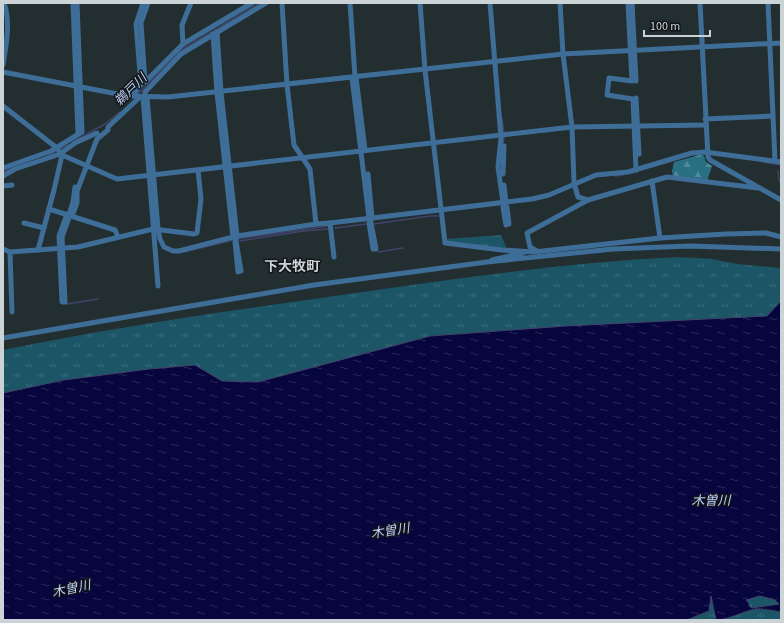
<svg xmlns="http://www.w3.org/2000/svg" width="784" height="623" font-family="'Source Sans 3','Noto Sans JP',sans-serif">
<defs>
<pattern id="grass-tufts" width="24" height="20" patternUnits="userSpaceOnUse"><rect width="24" height="20" fill="#1b5566"/><path d="M3 7l-1-3M5 7V3M7 7l1-3M15 17l-1-3M17 17v-4M19 17l1-3" fill="none" stroke="#3b6d7b"/></pattern>
<pattern id="forest-firs" width="22" height="20" patternUnits="userSpaceOnUse"><rect width="22" height="20" fill="#2a7084"/><path d="M5 1l3.5 6h-7zM16 11l3.5 6h-7z" fill="#528a9a"/></pattern>
<pattern id="water-ripples" width="26" height="14" patternUnits="userSpaceOnUse"><rect width="26" height="14" fill="#06053d"/><path d="M2 4q2-2 4 0t4 0M15 11q2-2 4 0t4 0" fill="none" stroke="#292958"/></pattern>
</defs>
<rect width="100%" height="100%" fill="#232e31"/>
<g fill="url(#grass-tufts)">
<polygon points="501,235 507,249 447,243 446,239"/>
<path d="M678,257L712,259L737,264L781,268V301L767,316L566,326L430,336L258,382H222L195,365L149,369L64,380L3,393V350C108,328 214,313 321,298C439,281 558,263 678,257Z"/>
<polygon points="711,596 716,620 687,620 709,611"/>
<polygon points="760,596 775,600 779,604 752,608 749,606 749,603 746,600"/>
<polygon points="756,609 781,612 781,620 724,620 731,615"/>
</g>
<polygon fill="url(#forest-firs)" points="703,154 706,162 712,166 707,181 673,176 672,171 674,162"/>
<path fill="url(#water-ripples)" stroke="#41436b" fill-rule="evenodd" d="M781,301V612C776,611 759,608 755,609C743,612 727,620 716,620L711,596L709,611L687,620H3V393L64,380L149,369L195,365L222,381L258,382L430,336L566,326L767,316ZM760,596L775,600L779,604L752,608L749,606V603L746,600Z"/>
<g fill="none" stroke-linecap="round" stroke-linejoin="round">
<g stroke="#41436b" stroke-width="1.5">
<polyline points="137,95 181,50 259,3"/>
<polyline points="502,118 504,134"/>
<polyline points="76,140 105,124 120,112"/>
<polyline points="503,145 504,137"/>
<polyline points="48,155 68,145"/>
<polyline points="763,162 781,165"/>
<polyline points="778,171 779,181 781,183"/>
<polyline points="3,172 11,168"/>
<polyline points="615,176 623,175"/>
<polyline points="374,224 430,216 438,216"/>
<polyline points="335,228 366,224"/>
<polyline points="237,239 328,226"/>
<polyline points="240,241 304,231 328,229"/>
<polyline points="183,252 234,240"/>
<polyline points="378,252 403,248"/>
<polyline points="67,304 98,299"/>
</g>
<g stroke="#3e6e97" stroke-width="5">
<polyline points="73,3 78,134"/>
<polyline points="282,3 287,85 294,145 310,169 316,224 330,223 334,257"/>
<polyline points="350,3 355,77"/>
<polyline points="420,3 425,70 445,243 502,250 534,252 660,238 726,234 766,233 781,237"/>
<polyline points="490,3 501,138 498,167 503,203"/>
<polyline points="560,3 563,54 572,127 574,183 578,197 588,200"/>
<polyline points="628,3 632,81 609,78 607,95 633,99 636,170"/>
<polyline points="632,3 636,81"/>
<polyline points="700,3 708,157 710,160 781,200"/>
<polyline points="768,3 775,161"/>
<polyline points="217,32 221,92 237,236"/>
<polyline points="213,34 217,93 233,237"/>
<polyline points="183,44 182,25 191,3"/>
<path d="M3,65C6,46 11,22 4,3"/>
<polyline points="3,72 128,96 168,97 563,54 781,43"/>
<polyline points="356,77 365,150"/>
<polyline points="352,78 369,218"/>
<polyline points="146,81 183,44 252,3"/>
<polyline points="145,82 141,23 148,3"/>
<polyline points="132,96 141,85 136,24 143,3"/>
<polyline points="143,97 158,286"/>
<polyline points="145,97 145,92 181,54 266,3"/>
<polyline points="147,97 158,229 160,239 164,247 173,251 179,251 237,236 316,224"/>
<polyline points="636,98 639,154"/>
<polyline points="3,106 57,148 62,155 117,179 572,127 706,125"/>
<polyline points="705,119 773,116"/>
<polyline points="3,168 51,151 82,132 77,3"/>
<polyline points="368,174 372,218"/>
<polyline points="503,174 504,146"/>
<polyline points="3,176 15,169 60,154 75,143 97,133"/>
<polyline points="652,181 660,238"/>
<polyline points="504,185 506,202"/>
<polyline points="3,186 12,185"/>
<polyline points="504,203 505,207 503,207 506,225 509,224 507,207 505,207"/>
<polyline points="49,209 115,230 118,237"/>
<polyline points="67,214 59,236 62,302 65,302 62,237 70,215"/>
<polyline points="69,215 73,202 75,187"/>
<polyline points="72,216 77,203 77,191 97,139 108,130 108,127 140,97"/>
<polyline points="371,218 371,223 369,223 373,249 376,249 371,223"/>
<polyline points="24,223 44,228"/>
<polyline points="330,223 532,199 549,195 596,175 628,172 692,153 705,152 781,162"/>
<polyline points="236,237 236,241 235,242 238,272 241,271 236,241"/>
<polyline points="3,249 10,252 78,247 153,229 194,234 197,233 201,199 198,170"/>
<polyline points="38,250 54,190 62,155"/>
<polyline points="537,251 530,247 527,233 588,200 667,177 758,188"/>
<polyline points="10,252 12,312"/>
<polyline points="492,260 523,253"/>
<polyline points="3,338 314,285 487,262 613,249 690,246 781,249"/>
</g>
</g>
<g text-anchor="middle" stroke-width="3" stroke-linejoin="round" paint-order="stroke">
<g font-size="13" font-style="italic" fill="#beccf7" stroke="#101517">
<text transform="translate(130 89) rotate(-45)" y="5">鵜戸川</text>
<text transform="translate(711 500) rotate(-1)" y="5">木曽川</text>
<text transform="translate(390 530) rotate(-9)" y="5">木曽川</text>
<text transform="translate(71 588) rotate(-12)" y="5">木曽川</text>
</g>
<g font-size="14" font-weight="bold" fill="#ccd3d6" stroke="#101517">
<text x="292" y="271">下大牧町</text>
</g>
</g>
<rect width="784" height="623" fill="none" stroke="#ccd3d6" stroke-width="8"/>
<path d="M644 30v6h66v-6" fill="none" stroke="#ccd3d6" stroke-width="2"/>
<text x="650" y="30" font-size="12" fill="#ccd3d6" stroke="#101517" stroke-width="3" paint-order="stroke">100 m</text>
</svg>
